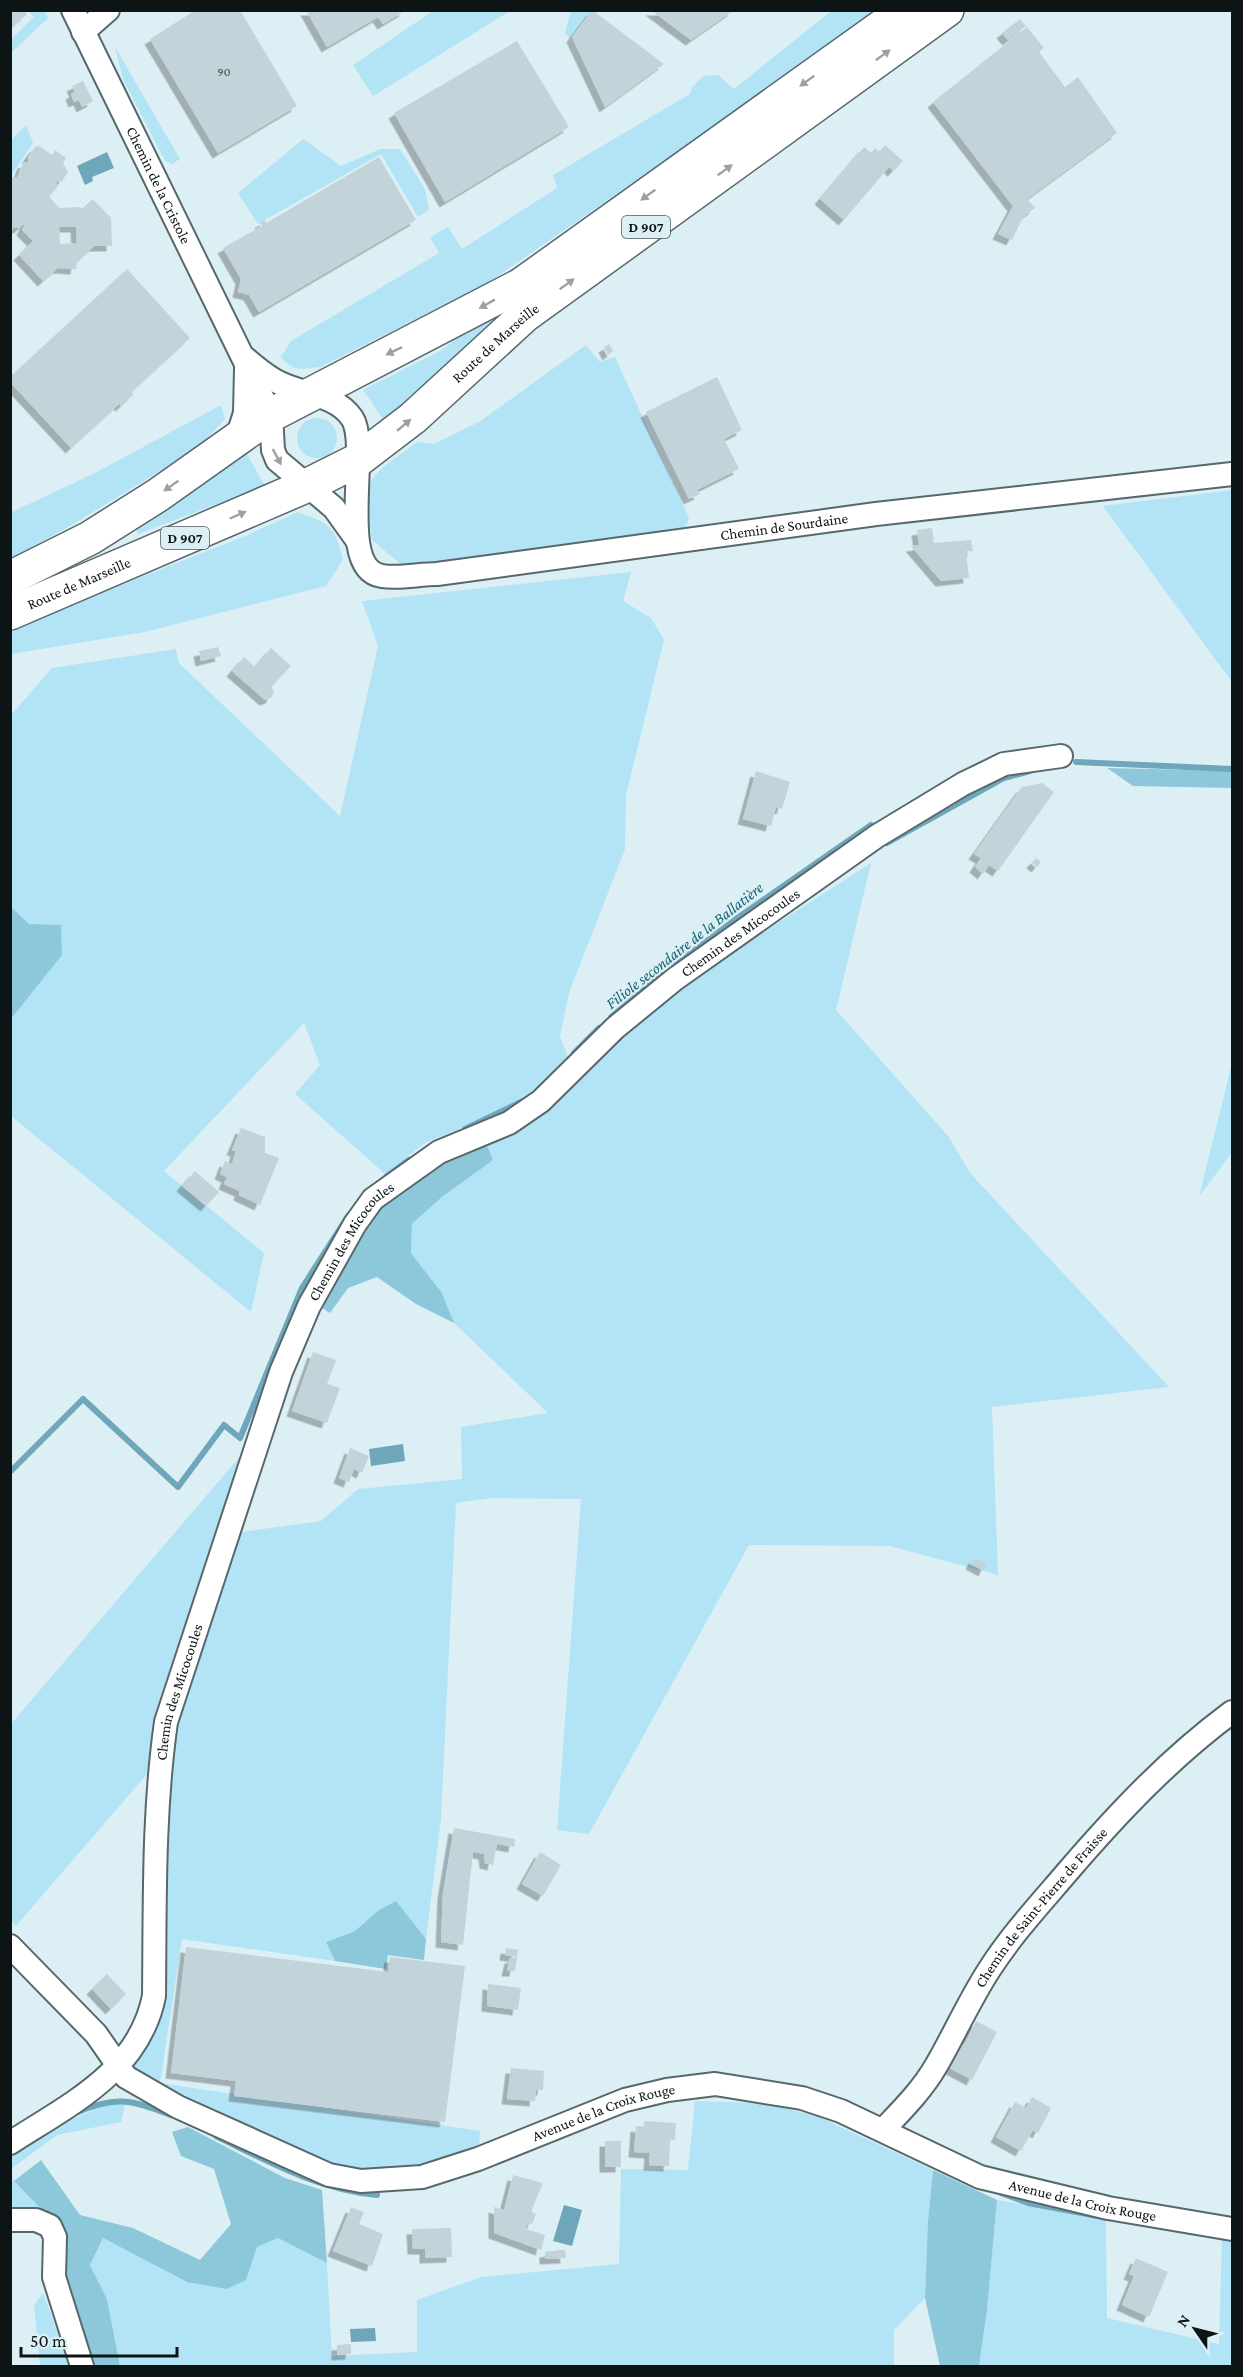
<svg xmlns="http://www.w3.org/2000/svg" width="1243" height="2377" font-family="'Crimson Pro',serif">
<defs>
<filter id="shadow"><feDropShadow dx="-5.5" dy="5.5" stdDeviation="0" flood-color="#0004"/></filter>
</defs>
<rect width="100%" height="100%" fill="#dceff5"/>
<g fill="#b3e4f5">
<polygon points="28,11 45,11 48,18 11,53 11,39 34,17"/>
<polygon points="433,11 510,11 373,96 353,65"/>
<polygon points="571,11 592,11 570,39 565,33"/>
<path d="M831,11H876L756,98L486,284L320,367C303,369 292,372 281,357L291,341L439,253L430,237L448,227L462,249L557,188L553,175L690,94L692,87L703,76L718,75L734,89Z"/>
<polygon points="115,47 180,159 172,164 165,161 123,79"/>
<polygon points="26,125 33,143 11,176 11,140"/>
<polygon points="303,139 341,166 380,149 400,149 425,189 429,210 418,217 381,154 258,224 238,193"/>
<polygon points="525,297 385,422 363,390 440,351 474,326"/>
<path d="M586,345L600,362L615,357L689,518L684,532L402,565L372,540C362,475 366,480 417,442L434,444L479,422Z"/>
<polygon points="221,405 225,419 198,448 70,526 11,558 10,513 97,472"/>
<circle cx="317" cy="438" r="20"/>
<polygon points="243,447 265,486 138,534 133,523"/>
<polygon points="1232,490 1232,682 1103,506"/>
<path d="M298,512C330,524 335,526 343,560L326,586L145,632L11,654V628L243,537Z"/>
<polygon points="631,572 623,601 651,618 664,640 626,795 625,849 569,993 560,1036 570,1062 509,1108 425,1143 385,1174 295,1094 320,1065 304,1023 164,1171 264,1253 251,1312 11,1116 11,1019 62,955 11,907 11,715 52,668 176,649 179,663 340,816 378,646 362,601"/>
<polygon points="871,863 836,1010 949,1137 970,1173 1169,1387 992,1407 998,1575 890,1546 749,1545 589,1834 557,1830 581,1499 492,1498 456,1503 441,1818 426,1939 396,1901 379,1910 355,1931 326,1942 335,1961 182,1939 160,2083 480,2131 479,2149 425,2165 389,2171 344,2168 302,2153 157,2088 132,2067 154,2030 165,1780 178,1720 235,1533 321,1521 358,1489 462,1479 461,1427 548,1413 454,1323 442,1293 411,1253 412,1224 443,1196 484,1139 647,1007"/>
<polygon points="1232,1063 1232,1152 1199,1197"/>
<polygon points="248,1447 167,1700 147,1774 16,1926 11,1920 11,1724"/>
<path d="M126,2101L121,2122L57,2135L11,2169V2155C48,2132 82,2109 126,2101Z"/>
<polygon points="695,2101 764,2103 819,2117 933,2170 928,2221 925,2298 894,2330 894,2366 120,2366 107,2299 90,2265 103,2238 187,2282 246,2280 257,2247 278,2238 327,2263 332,2356 417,2352 417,2300 481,2277 619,2264 621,2169 688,2170"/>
<polygon points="10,2178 14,2181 44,2212 11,2213"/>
<polygon points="997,2200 1106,2219 1107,2318 1219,2344 1222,2237 1232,2240 1232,2366 979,2366 987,2310"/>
<polygon points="43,2293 70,2366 40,2366 34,2305"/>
</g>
<g fill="#8dc7da">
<polygon points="1107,768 1232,771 1232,788 1133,786"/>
<polygon points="11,907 29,924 61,925 62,955 11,1019"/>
<path d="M484,1139L493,1160L443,1196L412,1224L411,1253L442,1293L454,1323L416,1304L377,1277L348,1288L330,1313L316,1304C337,1268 356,1229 386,1200C413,1174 451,1156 484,1139Z"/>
<polygon points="396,1901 426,1939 424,1960 388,1955 386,1969 335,1961 326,1942 355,1931 379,1910"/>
<polygon points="188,2127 285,2178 322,2190 327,2263 278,2238 257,2247 246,2280 227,2289 187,2282 103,2238 90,2265 107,2299 120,2366 92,2366 44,2212 14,2181 41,2160 80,2215 133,2228 200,2260 231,2224 214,2169 181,2156 172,2132"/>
<polygon points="933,2170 997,2200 987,2310 979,2366 940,2366 925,2298 928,2221"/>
</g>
<g fill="#6ea7b9">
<polygon points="107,152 114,168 92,177 93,181 85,185 77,166"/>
<polygon points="403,1444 405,1461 371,1466 369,1449"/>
<polygon points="564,2205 582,2210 572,2246 553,2241"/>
<polygon points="375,2328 376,2341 351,2342 350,2329"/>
</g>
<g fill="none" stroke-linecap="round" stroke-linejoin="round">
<g stroke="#6ea7b9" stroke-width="6">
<polyline points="1076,762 1232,769"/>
<polyline points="887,843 1004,778 1030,771"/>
<polyline points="674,966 736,919 871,825"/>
<polyline points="611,1017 663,974"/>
<polyline points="574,1053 599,1028"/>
<polyline points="465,1129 521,1102"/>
<polyline points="386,1177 409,1160"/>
<polyline points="10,1472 83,1399 178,1487 224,1425 240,1438 302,1288 348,1216"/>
<path d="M75,2113C117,2095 130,2100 171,2115"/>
<path d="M216,2136C269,2162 317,2189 377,2195"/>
<polyline points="1001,2193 1028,2203 1098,2216"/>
</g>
</g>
<g fill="#c2d4da" fill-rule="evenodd" filter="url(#shadow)">
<polygon points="10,10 24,10 27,14 10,29"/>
<polygon points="196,10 240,10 297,106 218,153 150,39"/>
<polygon points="306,10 406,10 383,24 378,17 327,47"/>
<polygon points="592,10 664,64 605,107 572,37"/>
<polygon points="651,10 734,10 691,40"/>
<polygon points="1020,19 1026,26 1008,40 1002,33"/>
<polygon points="1027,27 1044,48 1039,52 1065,87 1078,77 1117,133 1027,199 1035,208 1023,217 1012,240 998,234 1013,206 933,102"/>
<polygon points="517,41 569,127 445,202 394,113"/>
<polygon points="83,81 93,101 82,107 79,100 74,102 71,94 75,92 72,86"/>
<polygon points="885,145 903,161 893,171 889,167 844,220 820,199 864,147 871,153 875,148 879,152"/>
<path d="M39,146L52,155L55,150L66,158L63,163L68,172L62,181L56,182L57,188L49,196L59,208L80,207L82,209L93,199L111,218L112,246H94L77,262L76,269L58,268L43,281L19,255L33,241L22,230L26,222L19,228H13L10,236V177L17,178L23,163L28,162V157L35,147ZM59,227H76L77,243L60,244Z"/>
<polygon points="379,157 416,220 259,312 249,295 238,292 241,279 223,248 262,226 260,223 265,220 266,223"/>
<polygon points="127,269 190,338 131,392 134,394 121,406 119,404 71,448 10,382 10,377"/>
<polygon points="609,344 613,351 608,355 604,347"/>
<polygon points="717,377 742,430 724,439 739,469 697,490 700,494 689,499 646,412"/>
<polygon points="932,528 934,543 971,540 973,551 966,551 969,578 941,581 911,546 919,545 917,530"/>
<polygon points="218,647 221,656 201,661 199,651"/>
<polygon points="271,648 291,666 271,687 274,692 271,698 265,700 232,671 244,657 255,667"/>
<polygon points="756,771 790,782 782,809 776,807 771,826 743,819"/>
<polygon points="1042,783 1054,792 998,871 989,865 983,874 975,867 981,858 974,854 1022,787"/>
<polygon points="1036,858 1041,862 1037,867 1032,863"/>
<polygon points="241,1128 265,1137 265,1153 279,1158 260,1205 239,1195 240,1191 224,1184 227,1177 220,1174 225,1161 232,1164 236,1151 232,1150"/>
<polygon points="195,1171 219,1192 206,1206 182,1186"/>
<polygon points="313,1352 336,1360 327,1384 340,1388 327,1423 292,1411"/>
<polygon points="350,1448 369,1456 362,1473 354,1469 349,1482 339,1478"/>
<polygon points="974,1558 987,1564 984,1571 971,1564"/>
<polygon points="454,1828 515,1839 514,1847 497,1844 493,1865 485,1863 484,1854 473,1852 463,1945 441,1942 443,1893"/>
<polygon points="540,1852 561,1865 543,1896 522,1884"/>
<polygon points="186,1947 388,1972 390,1957 465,1966 445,2122 234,2096 236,2081 171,2073"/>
<polygon points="506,1948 518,1950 517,1957 505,1955"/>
<polygon points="517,1957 515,1971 507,1971 510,1958"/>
<polygon points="107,1974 126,1994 111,2009 92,1989"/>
<polygon points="488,1984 521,1988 518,2010 487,2006"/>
<polygon points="976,2021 997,2032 972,2080 946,2066 959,2042 964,2045"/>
<polygon points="511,2068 544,2071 543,2090 536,2090 535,2101 507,2099"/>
<polygon points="1032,2097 1051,2108 1038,2133 1033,2130 1021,2151 996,2137 1015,2102 1026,2108"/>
<polygon points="644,2121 676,2123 675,2140 670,2140 669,2166 649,2165 650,2153 634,2152 636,2126 644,2127"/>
<rect x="605" y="2141" width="16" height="26"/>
<polygon points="513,2175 543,2183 531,2212 536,2214 532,2224 528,2222 525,2229 545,2235 541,2250 494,2233 494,2207 504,2210"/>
<polygon points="351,2207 364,2212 359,2224 383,2234 372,2266 333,2251"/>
<polygon points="451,2228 452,2257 425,2258 425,2249 413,2249 412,2229"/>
<polygon points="559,2250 565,2250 566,2258 545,2259 545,2252"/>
<polygon points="1136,2258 1168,2272 1149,2317 1122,2305 1134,2276 1129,2274"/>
<polygon points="351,2344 351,2354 337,2355 337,2345"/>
</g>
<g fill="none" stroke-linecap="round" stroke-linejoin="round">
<g stroke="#57686d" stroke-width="26">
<g id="street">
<path id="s1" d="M73,10L271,415L273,450L277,460L334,508L357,540"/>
<polyline points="83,32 108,10"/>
<path id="s2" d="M245,358C254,366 264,374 274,380C298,395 334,392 352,418C371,446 335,570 382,576C399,579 419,574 437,574L876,514L1232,474"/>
<polyline points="236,441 245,413 246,369"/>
<path id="s3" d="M10,1946L96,2034L126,2077L178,2107L329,2175L361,2181L422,2177L478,2159L625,2100L667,2090L715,2084L802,2098L841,2111L980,2177L1108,2208L1232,2229"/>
<path id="s4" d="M884,2129C903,2109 922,2090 936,2066C954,2035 969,2001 989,1970C1012,1934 1041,1903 1069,1870C1119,1812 1170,1758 1232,1712"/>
<path id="s5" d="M10,2143C70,2104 139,2072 154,1996C155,1904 153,1813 166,1722L281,1372L309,1306L355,1224L373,1199L439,1152L509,1123L541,1101L615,1028L675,979L877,836L963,784L1004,764L1061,756"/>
<polyline points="10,2220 36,2220 50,2226 55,2237 54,2277 82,2366"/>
</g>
</g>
<g stroke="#57686d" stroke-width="36">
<g id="primary">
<polyline points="10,578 90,538 158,495 271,415 521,285 905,10"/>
<path id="s6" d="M10,613L308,485L358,460L413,418L524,316L947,10"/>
</g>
</g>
<use href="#street" stroke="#fff" stroke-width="22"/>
<use href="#primary" stroke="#fff" stroke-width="33"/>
</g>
<defs><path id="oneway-solid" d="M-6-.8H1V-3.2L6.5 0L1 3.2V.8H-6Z" transform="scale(1.5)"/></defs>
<g fill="#9ea1a2">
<use href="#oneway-solid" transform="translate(883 55) rotate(-36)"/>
<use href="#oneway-solid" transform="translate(807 81) rotate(144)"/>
<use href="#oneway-solid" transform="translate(725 170) rotate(-36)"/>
<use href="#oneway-solid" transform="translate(648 195) rotate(144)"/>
<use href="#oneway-solid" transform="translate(567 284) rotate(-36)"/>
<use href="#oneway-solid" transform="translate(487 304) rotate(151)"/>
<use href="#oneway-solid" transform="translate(394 351) rotate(154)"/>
<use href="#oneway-solid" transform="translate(404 425) rotate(-40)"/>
<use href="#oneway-solid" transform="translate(277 457) rotate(62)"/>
<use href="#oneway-solid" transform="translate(171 486) rotate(145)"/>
<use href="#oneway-solid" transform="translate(238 515) rotate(-23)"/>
</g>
<g text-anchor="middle" stroke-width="4.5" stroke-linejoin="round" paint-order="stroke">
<g font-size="12" fill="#3a4447">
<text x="224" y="76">90</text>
</g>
<g fill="#dceff5" stroke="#4b5659" stroke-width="1.5">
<rect x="622" y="216" width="48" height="22" rx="4.5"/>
<rect x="161" y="527" width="48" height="22" rx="4.5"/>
</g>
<g font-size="14" font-weight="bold" fill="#0d1416">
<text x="646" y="232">D 907</text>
<text x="185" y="543">D 907</text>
</g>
<g font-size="15" fill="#0d1416" stroke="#dceff5">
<text dy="5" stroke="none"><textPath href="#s1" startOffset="195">Chemin de la Cristole</textPath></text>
<text dy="5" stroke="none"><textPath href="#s6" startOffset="561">Route de Marseille</textPath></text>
<text dy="5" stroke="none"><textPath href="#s2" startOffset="700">Chemin de Sourdaine</textPath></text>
<text dy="5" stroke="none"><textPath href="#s6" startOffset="75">Route de Marseille</textPath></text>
<text dy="5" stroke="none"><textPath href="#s5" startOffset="1509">Chemin des Micocoules</textPath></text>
<text dy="5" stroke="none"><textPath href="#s5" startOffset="1005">Chemin des Micocoules</textPath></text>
<text dy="5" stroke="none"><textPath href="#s5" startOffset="519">Chemin des Micocoules</textPath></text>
<text dy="5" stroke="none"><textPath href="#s4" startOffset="273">Chemin de Saint-Pierre de Fraisse</textPath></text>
<text dy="5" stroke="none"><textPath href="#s3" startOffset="688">Avenue de la Croix Rouge</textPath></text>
<text dy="5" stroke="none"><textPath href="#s3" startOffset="1192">Avenue de la Croix Rouge</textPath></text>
</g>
<g font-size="16" font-style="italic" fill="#166174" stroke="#dceff5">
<text transform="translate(684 945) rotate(-38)" y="6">Filiole secondaire de la Ballatière</text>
</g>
</g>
<rect width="1243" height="2377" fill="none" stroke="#0d1416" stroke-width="24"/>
<g transform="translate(1195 2329) rotate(305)" stroke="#dceff5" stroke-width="4.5" paint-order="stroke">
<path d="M0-4.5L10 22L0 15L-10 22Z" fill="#0d1416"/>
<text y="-9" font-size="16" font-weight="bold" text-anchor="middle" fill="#0d1416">N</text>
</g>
<path d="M21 2347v9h156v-9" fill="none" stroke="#0d1416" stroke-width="3"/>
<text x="30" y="2347" font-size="18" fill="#0d1416" stroke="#dceff5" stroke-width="4.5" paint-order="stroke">50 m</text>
</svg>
